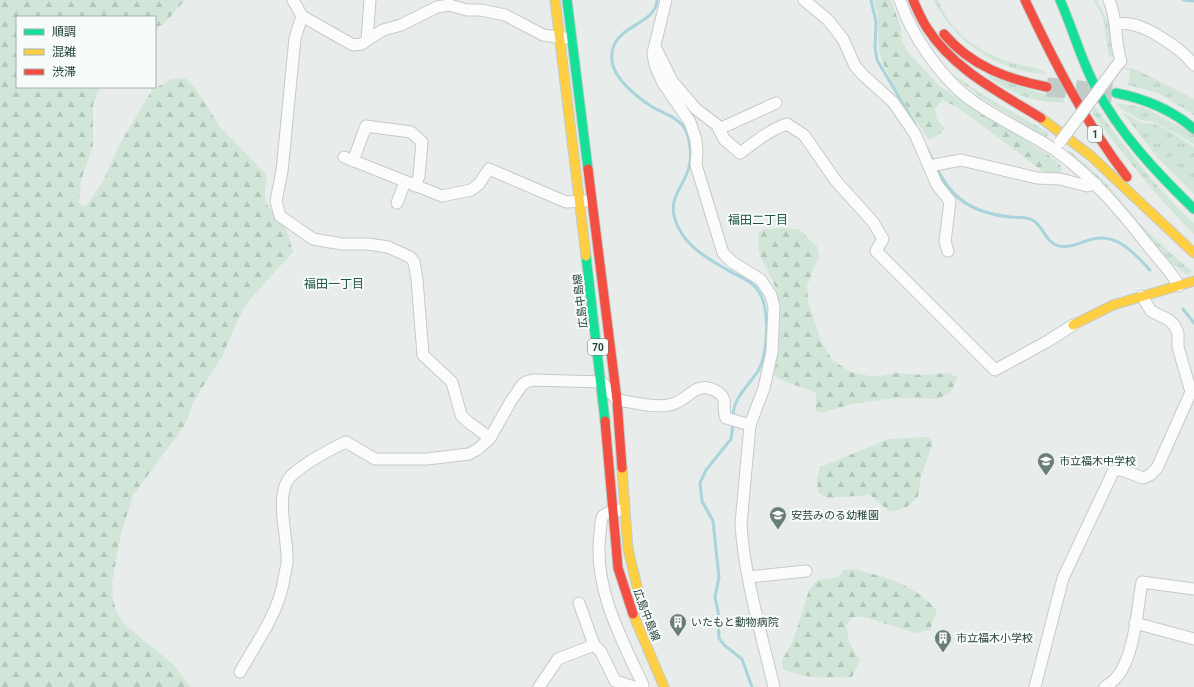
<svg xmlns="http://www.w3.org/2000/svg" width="1194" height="687" font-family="Roboto,'Noto Sans JP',sans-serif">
<defs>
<pattern id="grass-tufts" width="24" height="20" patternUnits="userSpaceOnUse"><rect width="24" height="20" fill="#d1e6d8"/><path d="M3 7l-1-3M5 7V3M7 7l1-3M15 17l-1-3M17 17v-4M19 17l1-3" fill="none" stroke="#b3c6ba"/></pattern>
<pattern id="forest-firs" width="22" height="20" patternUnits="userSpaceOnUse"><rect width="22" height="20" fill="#d1e6d8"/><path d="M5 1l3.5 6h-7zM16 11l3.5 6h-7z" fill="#b3c6ba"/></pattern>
</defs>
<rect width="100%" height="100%" fill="#e8edeb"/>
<g fill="url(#grass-tufts)">
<path d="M934,0H938C950,32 981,54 1013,63C1025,67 1038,66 1047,74C999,72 954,43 934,0Z"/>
<polygon points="1094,0 1097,0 1110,26 1113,56 1109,57 1103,18"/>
<polygon points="1124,67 1137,70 1194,99 1194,115 1158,93 1128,85 1130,70 1123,69"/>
<path d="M983,74L1047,95L1062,97L1065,103C1026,101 1015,95 983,74Z"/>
<polygon points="957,77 985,96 1049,133 1046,138 982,98 956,78"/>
<polygon points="1116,103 1143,107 1194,134 1194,144 1155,122 1141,120 1123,110"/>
<path d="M1093,104C1124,145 1155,188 1194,223V234C1155,195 1121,153 1089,108Z"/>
<polygon points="1122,112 1142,123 1154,124 1164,128 1194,147 1194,194 1158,158"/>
<polygon points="1069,150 1106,183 1140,224 1166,249 1193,272 1187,275 1167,260 1111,191 1067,153"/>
</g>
<g fill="url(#forest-firs)">
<path d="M0,0H185L163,25L155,27V17H17V87H100L93,104V145L81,181L79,203L86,206L103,181L119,145L152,90L171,79L185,78L195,88L221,128L263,171L267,177C261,211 270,203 285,228C289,234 290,244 293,252L245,305L222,356L194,401L185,425L134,494L121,533L112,583L113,599L117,613L125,625L174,665L191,687H0Z"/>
<path d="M873,0H891L901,28L902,41L907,51L939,86L1047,154L1060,165L1062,174L1045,173L960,109L943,100L935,108L937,119L945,129L934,138L928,139C914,117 888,81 881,57C875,38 882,21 873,0Z"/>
<path d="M781,228L799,229L817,247L819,256L807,286L808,301L821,341L832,360L851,372L874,377L896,373L924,375L948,373L958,377L951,392L938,399L895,398L852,404L821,413L816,411V393C802,385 786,385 773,375C778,349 783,319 777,293C771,269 754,260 759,232L765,229Z"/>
<polygon points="928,437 933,442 921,476 918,497 907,507 890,512 870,495 828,498 818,493 817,478 820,467 889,439"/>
<path d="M855,569C890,579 911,583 937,610L930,630L915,633L864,617H852L846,626L849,642L860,660L852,677C829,678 804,679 783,669L782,660L793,641L809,590L817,580L839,577L843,570Z"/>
</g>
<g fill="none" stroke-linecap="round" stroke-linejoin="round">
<g stroke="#a9d4db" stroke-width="3">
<path d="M657,0C656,27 608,24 612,61C614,79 637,97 651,106C663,114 677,116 685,129C688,134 689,141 690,147C691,156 691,164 687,173C682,187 670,199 674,215C680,245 711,261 735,274C743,278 754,283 759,292C770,309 768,353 758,371C748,386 733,398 733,417"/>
<polyline points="871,0 876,22 875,47 877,60 915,124"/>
<polyline points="1183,0 1194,1"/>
<polyline points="926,147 934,162"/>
<path d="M936,167C952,200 973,213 1010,217C1018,218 1026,216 1034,221C1044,228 1046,243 1059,246C1070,248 1079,243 1089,240C1116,231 1134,253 1150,270"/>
<polyline points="1183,309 1194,323"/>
<polyline points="733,423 731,439 706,470 700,483 702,501 713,521 719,577 715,597 718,611 719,638 724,645 742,659 752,687"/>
</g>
<polyline stroke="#c1cbc8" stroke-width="19" stroke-dasharray="19 10" stroke-linecap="butt" points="1047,87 1112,93"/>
<g stroke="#c5cac8" stroke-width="13">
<g id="street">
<polyline points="293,0 302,16 353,45 362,44 367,40 370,0"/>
<path d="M666,0L653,53L655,65L663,83L690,122L696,140L697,152L696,165L723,253L732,262L761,280L771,295L774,307L772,352L764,388L750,425L741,524C744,576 762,636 774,687"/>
<polyline points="804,0 828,20 843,39 855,66 863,75 893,102 915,134 937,185 950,201 945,242 948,251"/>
<path d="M900,0C911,35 943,81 974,102C1000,120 1029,133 1055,150C1093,177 1121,211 1150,248C1160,261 1171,271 1179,286"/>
<path d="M1109,0C1118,20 1114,41 1121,61L1118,64"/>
<polyline points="302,16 295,38 282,171 276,201 280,216 313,239 342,244 368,244 388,247 410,257 414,262 417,279 423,355 452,382 461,415 468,422 490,438"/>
<path d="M1116,25C1120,24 1125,23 1129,24C1148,26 1183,50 1194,65"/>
<polyline points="367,40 383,30 401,25 437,7 449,5 467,10 481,10 505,15 543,35 565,38"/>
<path d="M656,49L672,81L696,109L717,125L724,139L740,153C755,142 769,130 787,124L804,135L836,181L873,222L883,239L876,251L995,370L1048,341L1073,325"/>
<polyline points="719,129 776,103"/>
<polyline points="344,157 442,196 471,190 479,184 489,169 566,202 585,201"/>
<polyline points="353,161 366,126 411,132 422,142 419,176 415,186"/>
<polyline points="929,166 961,160 1037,178 1060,179 1087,186 1096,184"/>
<polyline points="397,203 405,182"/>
<path d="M620,510C615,511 606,512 603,516C600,520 601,529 600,534C593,587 621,638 643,685"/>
<polyline points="749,577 806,571"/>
<polyline points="579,603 594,645 601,652 615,681 634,687"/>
<polyline points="1135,623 1194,639"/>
<path d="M240,672C255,645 277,615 283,584C284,577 286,570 287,563C289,540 273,494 291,476C306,462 327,451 346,442L375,459H427L469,454L478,449L490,438L511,401L522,385L526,382L533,380L602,382L617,400C634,402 652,408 669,405C689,402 694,379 716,391C719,392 723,396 724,400C725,406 723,412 726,418L750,425"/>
<polyline points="539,687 558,659 594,645"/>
<polyline points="1035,687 1063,578 1113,472 1119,469 1143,478 1150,475 1157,468 1191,392 1178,347 1178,333 1174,325 1169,320 1151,311 1142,296"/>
<path d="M1105,687C1109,684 1114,681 1117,677C1135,655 1137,609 1142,582L1194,589"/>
</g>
</g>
<g stroke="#c3cbc8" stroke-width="11">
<g id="fast">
<polyline points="567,0 588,169"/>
<path d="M1060,0C1073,29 1081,60 1096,88C1120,134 1157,173 1194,209"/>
<path d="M1116,93C1146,99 1171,109 1194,129"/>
<polyline points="586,256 605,421"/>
</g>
</g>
<g stroke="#c3cbc8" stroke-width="11">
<g id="slow">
<polyline points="555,0 586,256"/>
<polyline points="1041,118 1091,156 1194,253"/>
<polyline points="1073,325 1113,305 1194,281"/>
<polyline points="622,468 628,549 641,603"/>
<polyline points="633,614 664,687"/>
</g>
</g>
<g stroke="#c3cbc8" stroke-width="11">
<g id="jam">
<path d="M913,0C917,9 921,19 927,28C954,70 999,92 1041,118"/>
<path d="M1025,0C1054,62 1085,122 1127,177"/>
<path d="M944,34C971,66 1007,79 1047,87"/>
<polyline points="588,169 617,400 622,468"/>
<polyline points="605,421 618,568 633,614"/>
</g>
</g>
<use href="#street" stroke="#fcfcfc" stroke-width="11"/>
<use href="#fast" stroke="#16e098" stroke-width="9"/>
<use href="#slow" stroke="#ffcf43" stroke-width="9"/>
<use href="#jam" stroke="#f24e42" stroke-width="9"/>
<g stroke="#c5cac8" stroke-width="13" stroke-linecap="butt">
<polyline id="street-bridge" points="1060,142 1118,64"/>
</g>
<use href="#street-bridge" stroke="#fcfcfc" stroke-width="11"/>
</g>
<defs>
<g id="school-pin" transform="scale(0.9)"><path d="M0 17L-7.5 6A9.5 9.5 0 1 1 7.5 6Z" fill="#697e78" stroke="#f7fbf9"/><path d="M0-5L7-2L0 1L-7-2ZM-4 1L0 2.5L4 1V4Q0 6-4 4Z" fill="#fff"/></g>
<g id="building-pin" transform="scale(0.9)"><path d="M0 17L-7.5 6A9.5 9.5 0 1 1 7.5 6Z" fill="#697e78" stroke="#f7fbf9"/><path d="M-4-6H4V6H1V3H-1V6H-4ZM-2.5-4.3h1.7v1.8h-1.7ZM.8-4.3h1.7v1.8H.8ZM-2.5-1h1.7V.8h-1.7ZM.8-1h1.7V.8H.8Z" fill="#fff"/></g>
</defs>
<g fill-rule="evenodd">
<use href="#school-pin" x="1046" y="461"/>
<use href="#school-pin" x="778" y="515"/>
<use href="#building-pin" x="678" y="622"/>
<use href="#building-pin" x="943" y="638"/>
</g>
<g text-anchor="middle" stroke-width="4" stroke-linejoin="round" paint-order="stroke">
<g fill="#f7fbf9" stroke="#637a73" stroke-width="1">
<rect x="1088" y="126" width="14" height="16" rx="3"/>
<rect x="588" y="339" width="20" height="16" rx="3"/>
</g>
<g font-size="10" font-weight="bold" fill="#24423a">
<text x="1095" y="138">1</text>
<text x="598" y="351">70</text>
</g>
<g font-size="11" fill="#24423a" stroke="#f7fbf9">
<text transform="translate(580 301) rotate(-97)" y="4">広島中島線</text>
<text transform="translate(647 615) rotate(69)" y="4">広島中島線</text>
</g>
<g font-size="11" fill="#24423a" stroke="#f7fbf9" text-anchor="start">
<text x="1059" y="465">市立福木中学校</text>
<text x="791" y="519">安芸みのる幼稚園</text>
<text x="691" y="626">いたもと動物病院</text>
<text x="956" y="642">市立福木小学校</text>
</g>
<g font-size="12" fill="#1f5548" stroke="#f7fbf9">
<text x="758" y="224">福田二丁目</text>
<text x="334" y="288">福田一丁目</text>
</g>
</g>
<rect x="16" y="16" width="140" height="72" fill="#f7fbf9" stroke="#a3b1ad"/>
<rect x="24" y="29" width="20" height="6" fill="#16e098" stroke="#a3b1ad"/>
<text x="52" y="36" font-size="12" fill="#24423a">順調</text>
<rect x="24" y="49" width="20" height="6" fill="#ffcf43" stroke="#a3b1ad"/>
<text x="52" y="56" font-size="12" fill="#24423a">混雑</text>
<rect x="24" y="69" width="20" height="6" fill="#f24e42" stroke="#a3b1ad"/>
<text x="52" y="76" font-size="12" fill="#24423a">渋滞</text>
</svg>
